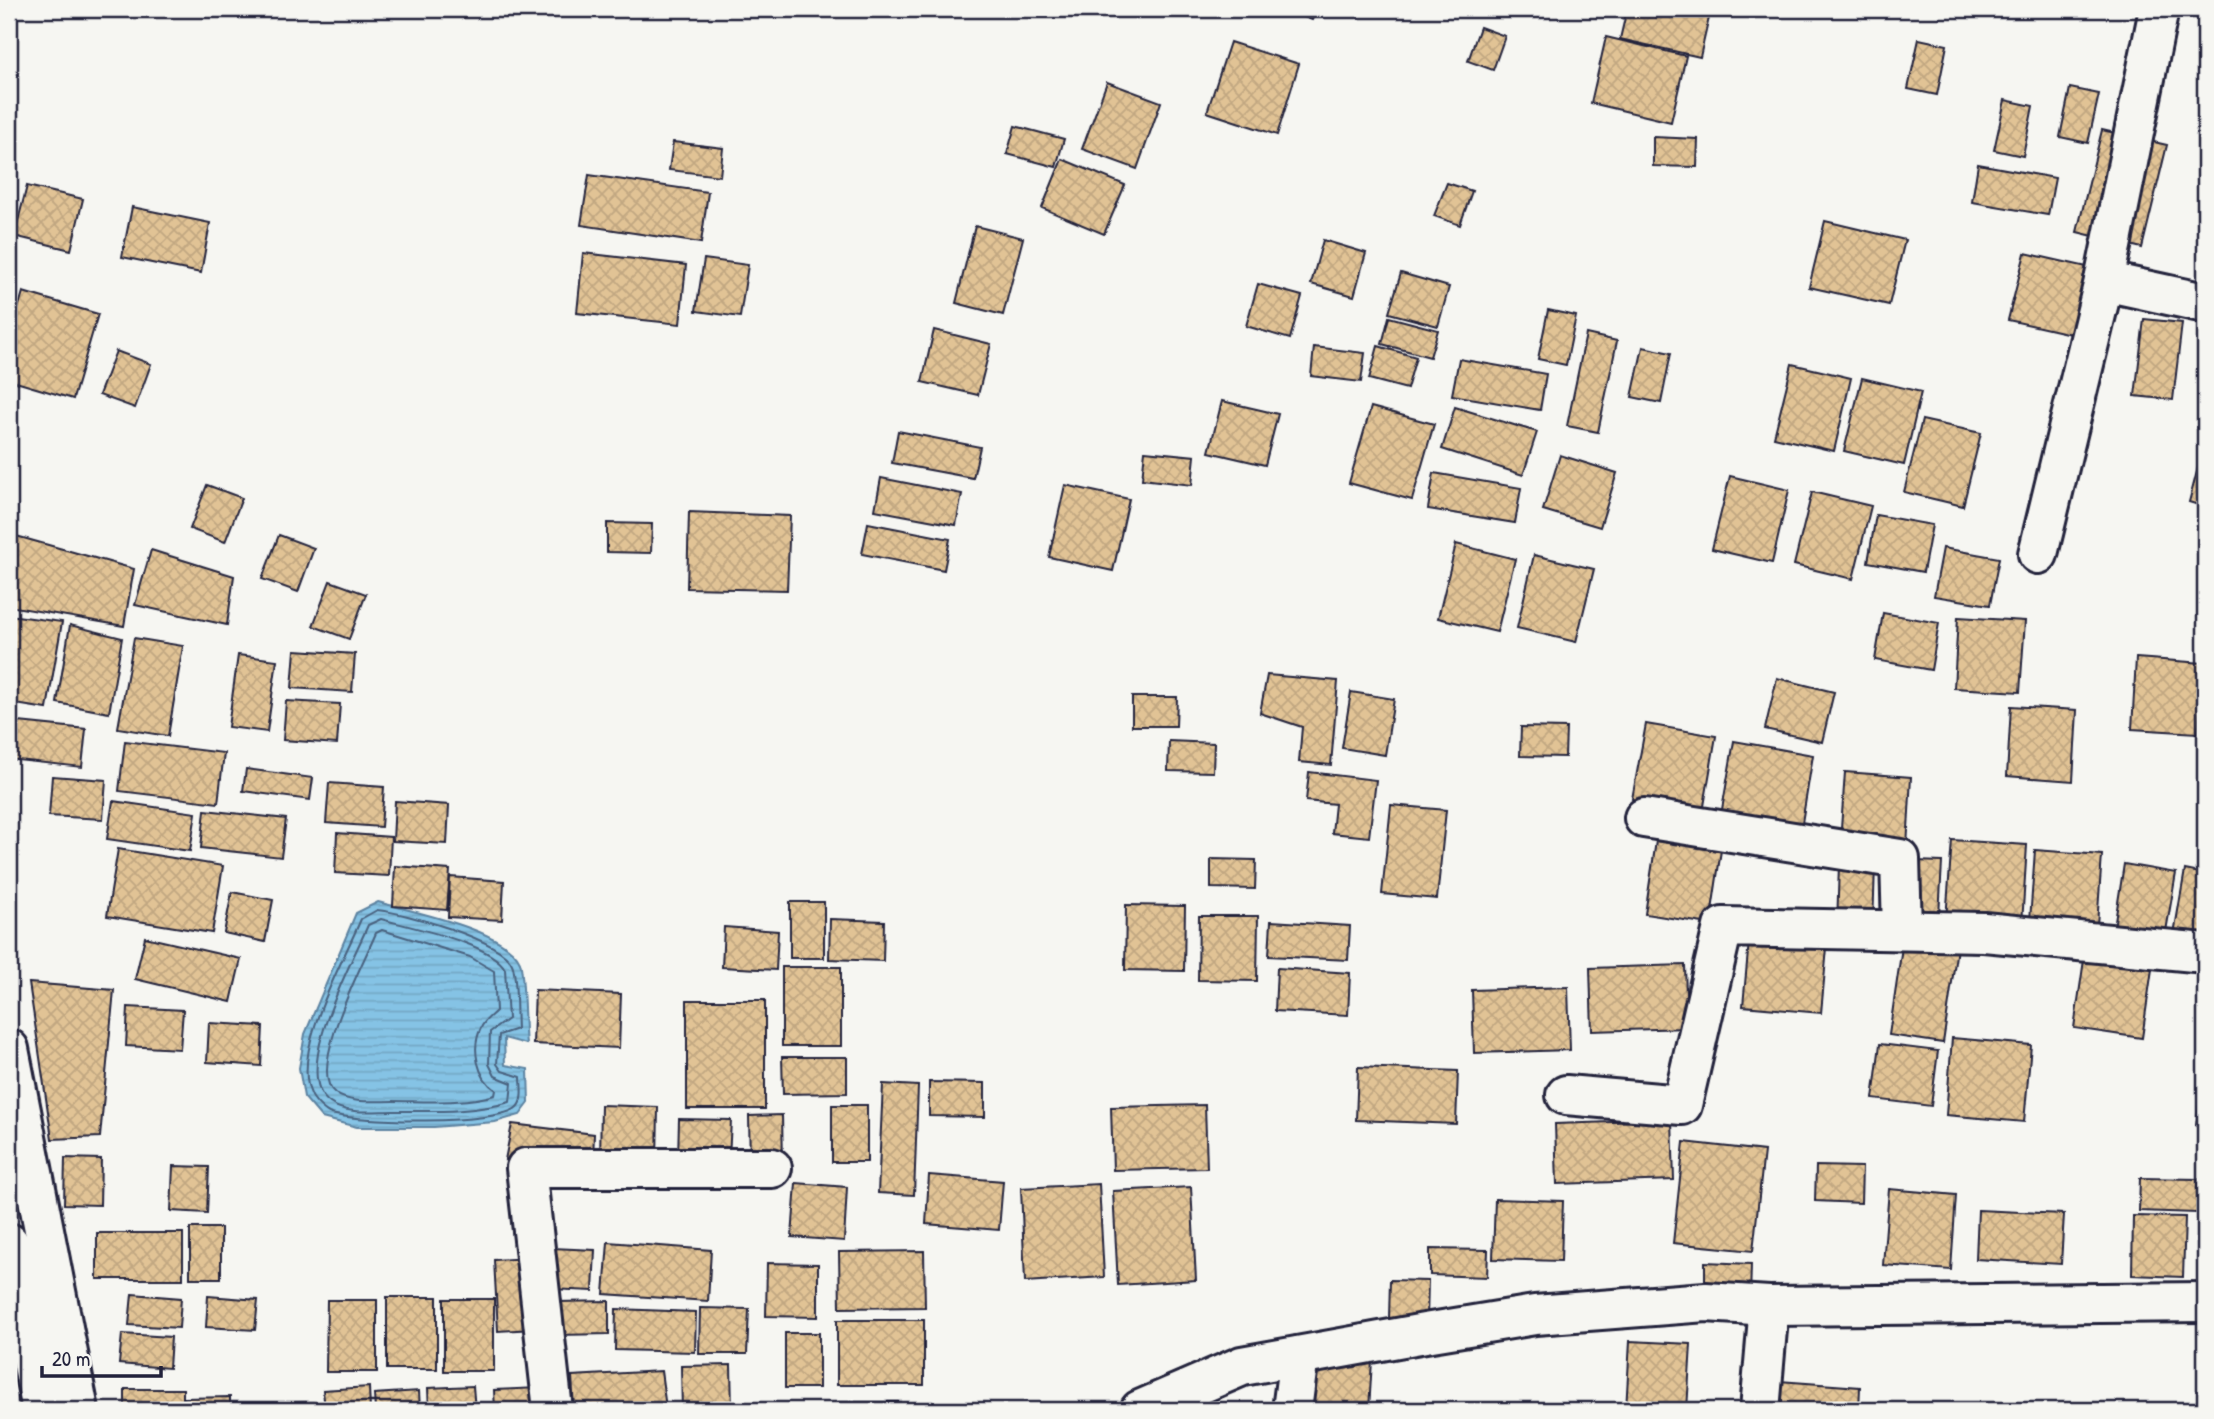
<svg xmlns="http://www.w3.org/2000/svg" width="2214" height="1419" font-family="'Patrick Hand',sans-serif">
<defs>
<pattern id="water-rules" width="6" height="5" patternUnits="userSpaceOnUse" patternTransform="scale(1.75)"><rect width="6" height="5" fill="#85c3e5"/><path d="M0 2.5h6" fill="none" stroke="#73a7c5"/></pattern>
<pattern id="building-cross-hatch" width="8" height="8" patternUnits="userSpaceOnUse" patternTransform="scale(1.75)"><rect width="8" height="8" fill="#e1c395"/><path d="M0 0l8 8M0 8l8-8" fill="none" stroke="#c1a781"/></pattern>
</defs>
<rect width="100%" height="100%" fill="#f6f6f2"/>
<filter id="ink" filterUnits="userSpaceOnUse"><feTurbulence type="fractalNoise" baseFrequency=".0143" numOctaves="2"/><feDisplacementMap in="SourceGraphic" scale="14" xChannelSelector="R" yChannelSelector="G"/><feConvolveMatrix kernelMatrix="1 2 1 2 8 2 1 2 1" color-interpolation-filters="sRGB"/></filter>
<g filter="url(#ink)">
<path fill="url(#water-rules)" stroke="#5d83a1" stroke-width="2" d="M378,902C410,911 507,930 520,962C524,973 524,1028 526,1044L504,1038L505,1065L528,1069L529,1103L520,1115L495,1122L434,1127H357L322,1118L304,1097L299,1068L305,1034L356,913Z"/>
<g fill="none" stroke-linecap="round" stroke-linejoin="round">
<g stroke="#4a627f" stroke-width="2">
<path d="M377,910C403,912 502,940 512,964C517,974 516,1015 517,1029L499,1035L497,1064L502,1071L521,1077C521,1086 524,1100 517,1107C500,1125 353,1123 329,1113C323,1110 313,1100 311,1094C291,1051 344,960 361,919Z"/>
<path d="M381,919C410,927 491,943 505,969L508,1019L490,1032L489,1064L495,1076L512,1083L510,1102C473,1113 431,1111 393,1111C375,1111 346,1115 330,1103C289,1074 353,961 368,925Z"/>
<path d="M382,930L470,957L494,971L496,1011C491,1016 484,1020 481,1028C471,1048 477,1078 496,1090L495,1095C464,1104 425,1101 393,1101C376,1101 349,1104 335,1093C306,1070 364,962 376,933Z"/>
</g>
</g>
<g fill="url(#building-cross-hatch)" stroke="#22223b" stroke-width="2">
<polygon points="1284,9 1317,9 1312,20"/>
<polygon points="1627,9 1711,9 1700,57 1620,39"/>
<polygon points="1480,27 1505,36 1493,70 1468,61"/>
<polygon points="1606,37 1686,56 1671,122 1591,103"/>
<polygon points="1919,39 1947,45 1937,95 1908,89"/>
<polygon points="1230,42 1299,64 1277,135 1207,112"/>
<polygon points="1107,82 1161,102 1137,169 1082,149"/>
<polygon points="2070,88 2099,94 2088,143 2060,137"/>
<polygon points="2005,100 2033,106 2023,156 1994,150"/>
<polygon points="1015,126 1064,139 1056,167 1007,154"/>
<polygon points="2102,130 2167,145 2142,248 2077,232"/>
<polygon points="1653,137 1698,139 1697,167 1653,166"/>
<polygon points="673,142 723,148 720,176 669,170"/>
<polygon points="1062,159 1125,185 1104,234 1042,208"/>
<polygon points="1978,164 2055,178 2048,215 1972,202"/>
<polygon points="589,175 708,192 701,243 581,225"/>
<polygon points="1447,183 1472,191 1460,225 1434,216"/>
<polygon points="27,186 83,199 71,250 14,236"/>
<polygon points="132,207 210,223 201,273 122,257"/>
<polygon points="1825,221 1905,240 1889,305 1809,287"/>
<polygon points="975,226 1023,238 1003,315 956,303"/>
<polygon points="1323,240 1366,253 1354,296 1311,284"/>
<polygon points="583,253 686,265 680,324 577,313"/>
<polygon points="2025,253 2087,267 2071,334 2008,320"/>
<polygon points="704,259 748,265 740,317 696,311"/>
<polygon points="1401,273 1449,287 1438,326 1389,313"/>
<polygon points="1258,284 1302,296 1290,339 1246,326"/>
<polygon points="23,292 98,314 73,399 9,380 9,339"/>
<polygon points="1548,310 1576,316 1566,365 1538,359"/>
<polygon points="1389,317 1438,330 1430,357 1382,344"/>
<polygon points="2144,319 2182,323 2173,400 2135,396"/>
<polygon points="934,330 991,344 978,395 922,382"/>
<polygon points="1586,334 1617,341 1598,432 1567,426"/>
<polygon points="1378,346 1416,357 1407,389 1369,379"/>
<polygon points="1314,347 1365,353 1361,382 1311,376"/>
<polygon points="1643,347 1671,353 1661,403 1632,397"/>
<polygon points="116,351 151,364 135,408 99,395"/>
<polygon points="1459,359 1546,374 1540,410 1452,395"/>
<polygon points="1792,364 1851,378 1834,451 1774,437"/>
<polygon points="1862,378 1921,392 1904,465 1844,451"/>
<polygon points="1222,401 1278,414 1265,465 1209,452"/>
<polygon points="1371,407 1434,424 1412,500 1349,483"/>
<polygon points="1455,407 1537,432 1523,475 1442,449"/>
<polygon points="1922,420 1981,433 1963,506 1904,492"/>
<polygon points="898,431 980,447 973,478 892,463"/>
<polygon points="1145,451 1195,456 1192,485 1142,479"/>
<polygon points="1560,455 1617,473 1600,527 1543,510"/>
<polygon points="2201,456 2205,457 2205,507 2189,502"/>
<polygon points="1434,473 1521,488 1515,523 1428,509"/>
<polygon points="1730,476 1789,490 1772,563 1712,549"/>
<polygon points="881,478 962,494 956,525 875,510"/>
<polygon points="207,485 242,498 225,542 190,529"/>
<polygon points="1065,485 1129,499 1113,571 1049,557"/>
<polygon points="1812,492 1871,506 1853,579 1794,565"/>
<polygon points="689,512 790,516 787,590 687,588"/>
<polygon points="1876,515 1932,525 1923,572 1868,562"/>
<polygon points="607,523 652,524 651,553 607,552"/>
<polygon points="868,523 950,539 944,570 862,554"/>
<polygon points="9,534 134,569 124,626 9,606"/>
<polygon points="279,535 314,548 298,592 262,579"/>
<polygon points="1456,544 1515,559 1497,632 1438,618"/>
<polygon points="1943,548 1999,558 1990,605 1934,596"/>
<polygon points="151,550 234,576 227,625 135,605"/>
<polygon points="1534,555 1594,569 1576,642 1517,628"/>
<polygon points="330,581 366,594 349,639 313,626"/>
<polygon points="1883,613 1939,623 1931,670 1875,660"/>
<polygon points="9,615 62,622 47,709 9,703"/>
<polygon points="1958,617 2025,621 2020,692 1954,688"/>
<polygon points="70,625 122,638 109,713 57,703"/>
<polygon points="134,638 183,646 168,736 118,728"/>
<polygon points="295,650 355,654 352,692 292,688"/>
<polygon points="238,655 277,660 267,732 228,727"/>
<polygon points="2136,658 2203,663 2198,733 2132,729"/>
<polygon points="1267,675 1338,681 1331,765 1299,762 1302,727 1260,713"/>
<polygon points="1777,678 1834,692 1822,742 1765,729"/>
<polygon points="1351,692 1394,699 1385,755 1342,748"/>
<polygon points="1132,697 1177,697 1176,726 1132,726"/>
<polygon points="286,701 340,704 337,744 283,740"/>
<polygon points="2011,706 2077,710 2073,781 2007,776"/>
<polygon points="9,721 86,729 82,767 9,759"/>
<polygon points="1646,724 1716,736 1703,812 1632,799"/>
<polygon points="1521,727 1566,728 1565,757 1520,756"/>
<polygon points="125,741 224,753 218,803 119,791"/>
<polygon points="1169,741 1214,743 1213,772 1168,771"/>
<polygon points="1734,741 1813,755 1800,835 1720,821"/>
<polygon points="246,769 313,778 310,800 243,791"/>
<polygon points="1309,772 1376,780 1369,837 1332,833 1335,804 1306,801"/>
<polygon points="1845,772 1911,777 1907,847 1840,843"/>
<polygon points="52,776 106,780 103,819 49,816"/>
<polygon points="329,783 384,787 381,827 326,823"/>
<polygon points="113,801 196,813 190,851 107,839"/>
<polygon points="395,801 449,805 447,844 393,841"/>
<polygon points="1391,805 1446,810 1437,899 1382,894"/>
<polygon points="205,810 286,819 281,857 201,848"/>
<polygon points="337,833 391,837 389,876 335,873"/>
<polygon points="1952,840 2027,845 2022,924 1946,919"/>
<polygon points="1656,841 1721,850 1710,924 1645,914"/>
<polygon points="118,849 223,866 212,933 107,916"/>
<polygon points="2035,850 2102,855 2097,925 2030,921"/>
<polygon points="1211,859 1256,860 1255,889 1211,888"/>
<polygon points="1916,861 1942,862 1939,916 1915,913"/>
<polygon points="1839,864 1875,864 1873,927 1837,926"/>
<polygon points="2124,864 2176,873 2165,937 2114,928"/>
<polygon points="395,866 450,870 447,910 393,906"/>
<polygon points="2185,870 2205,874 2205,939 2174,934"/>
<polygon points="450,877 504,881 502,920 448,917"/>
<polygon points="232,892 273,900 265,942 224,933"/>
<rect x="790" y="902" width="34" height="56"/>
<polygon points="1126,905 1185,906 1184,971 1125,970"/>
<polygon points="1199,916 1258,916 1257,981 1198,980"/>
<polygon points="830,919 884,921 883,961 829,959"/>
<polygon points="1271,921 1350,926 1348,960 1269,956"/>
<polygon points="724,927 778,931 776,970 722,967"/>
<polygon points="1750,930 1828,937 1821,1013 1743,1006"/>
<polygon points="145,937 241,959 231,1002 135,979"/>
<polygon points="1903,940 1957,948 1943,1043 1889,1035"/>
<polygon points="2086,946 2154,955 2142,1038 2074,1028"/>
<polygon points="1685,965 1687,1028 1592,1031 1590,968"/>
<rect x="782" y="967" width="59" height="79"/>
<polygon points="1277,968 1350,973 1348,1015 1275,1011"/>
<polygon points="29,983 114,990 100,1137 52,1139"/>
<polygon points="1568,987 1570,1050 1474,1053 1472,990"/>
<polygon points="535,990 621,994 619,1048 533,1044"/>
<rect x="687" y="1000" width="78" height="109"/>
<polygon points="128,1007 183,1010 180,1049 126,1046"/>
<polygon points="209,1023 263,1026 261,1066 207,1062"/>
<polygon points="1952,1038 2031,1045 2024,1122 1946,1115"/>
<polygon points="1880,1044 1938,1051 1931,1106 1873,1099"/>
<polygon points="782,1057 847,1057 847,1093 783,1094"/>
<polygon points="1358,1067 1458,1071 1456,1124 1356,1120"/>
<polygon points="2203,1075 2205,1076 2205,1127 2196,1126"/>
<polygon points="929,1082 985,1083 985,1117 929,1116"/>
<polygon points="883,1084 918,1086 914,1195 878,1193"/>
<polygon points="601,1105 658,1107 657,1163 600,1161"/>
<rect x="832" y="1105" width="35" height="57"/>
<polygon points="1205,1105 1207,1168 1113,1170 1111,1107"/>
<polygon points="782,1115 783,1162 750,1162 749,1116"/>
<polygon points="679,1119 731,1120 729,1159 678,1159"/>
<polygon points="1672,1120 1674,1180 1557,1184 1555,1124"/>
<polygon points="512,1124 594,1134 593,1159 539,1156 505,1160"/>
<polygon points="1684,1142 1764,1151 1753,1251 1673,1243"/>
<polygon points="65,1158 101,1159 100,1205 64,1204"/>
<polygon points="173,1166 209,1167 207,1213 171,1211"/>
<polygon points="1816,1166 1862,1167 1861,1203 1815,1201"/>
<polygon points="929,1175 1003,1181 999,1230 926,1224"/>
<polygon points="2140,1178 2198,1179 2197,1213 2139,1211"/>
<polygon points="796,1183 847,1187 844,1241 792,1237"/>
<polygon points="1099,1184 1104,1277 1025,1282 1021,1188"/>
<polygon points="1191,1187 1196,1280 1118,1285 1113,1191"/>
<polygon points="1889,1189 1956,1195 1951,1270 1883,1265"/>
<polygon points="1495,1199 1563,1201 1561,1261 1493,1259"/>
<polygon points="1978,1210 2064,1214 2061,1264 1976,1259"/>
<polygon points="2133,1216 2185,1217 2183,1277 2132,1275"/>
<rect x="190" y="1228" width="31" height="50"/>
<rect x="97" y="1233" width="86" height="46"/>
<polygon points="608,1242 711,1250 708,1301 604,1294"/>
<polygon points="552,1248 595,1250 593,1291 551,1289"/>
<polygon points="1430,1249 1488,1250 1487,1277 1430,1275"/>
<polygon points="924,1251 925,1307 840,1308 839,1252"/>
<polygon points="528,1258 533,1329 498,1331 494,1260"/>
<polygon points="1705,1262 1751,1264 1750,1298 1705,1298"/>
<polygon points="767,1263 818,1264 818,1317 766,1316"/>
<polygon points="1390,1280 1428,1281 1427,1320 1389,1319"/>
<polygon points="132,1294 181,1298 179,1328 129,1325"/>
<polygon points="208,1296 258,1300 255,1330 206,1327"/>
<rect x="387" y="1297" width="50" height="72"/>
<rect x="444" y="1299" width="50" height="72"/>
<polygon points="327,1300 377,1300 377,1372 326,1372"/>
<polygon points="609,1301 609,1334 557,1335 557,1302"/>
<polygon points="700,1308 749,1309 747,1354 699,1354"/>
<polygon points="616,1309 696,1312 695,1352 615,1350"/>
<rect x="837" y="1320" width="87" height="65"/>
<rect x="785" y="1333" width="34" height="55"/>
<polygon points="122,1334 171,1337 169,1368 119,1364"/>
<polygon points="1630,1341 1691,1344 1687,1410 1626,1410"/>
<polygon points="1320,1358 1372,1360 1369,1410 1305,1410"/>
<polygon points="731,1365 732,1410 682,1410 681,1366"/>
<polygon points="661,1371 666,1408 574,1409 572,1376"/>
<polygon points="1779,1381 1860,1387 1859,1410 1777,1410"/>
<polygon points="473,1386 475,1410 429,1410 428,1388"/>
<polygon points="369,1387 370,1410 325,1410 323,1390"/>
<polygon points="539,1388 540,1410 495,1410 494,1390"/>
<rect x="125" y="1389" width="58" height="21"/>
<polygon points="419,1391 420,1410 375,1410 374,1394"/>
<polygon points="230,1397 230,1410 185,1410 184,1398"/>
<polygon points="313,1402 314,1410 235,1410 234,1405"/>
<rect x="838" y="1402" width="62" height="8"/>
<polygon points="1892,1404 1974,1410 1892,1410"/>
</g>
<g fill="none" stroke-linecap="round" stroke-linejoin="round">
<g stroke="#22223b" stroke-width="44">
<g id="street">
<polyline points="2104,281 2205,303"/>
<polyline points="2038,554 2104,281 2159,9"/>
<polyline points="1644,818 1900,859 1902,930"/>
<polyline points="1566,1095 1682,1105 1723,927 1984,932 2205,953"/>
<polyline points="553,1410 526,1168 772,1168"/>
<polyline points="1292,1410 1299,1356"/>
<polyline points="1760,1410 1769,1306"/>
</g>
</g>
<g stroke="#22223b" stroke-width="44">
<g id="secondary">
<polyline points="9,1049 79,1410"/>
<polyline points="9,1243 42,1410"/>
<polyline points="1140,1410 1242,1366 1425,1333 1535,1315 1706,1302 1769,1306 2205,1302"/>
</g>
</g>
<use href="#street" stroke="#f6f6f2" stroke-width="38"/>
<use href="#secondary" stroke="#f6f6f2" stroke-width="38"/>
</g>
</g>
<rect width="2214" height="1419" fill="none" stroke="#f6f6f2" stroke-width="35"/>
<rect x="18" y="18" width="2179" height="1384" fill="none" stroke="#22223b" stroke-width="2.5" filter="url(#ink)"/>
<path d="M42 1366v10h119v-10" fill="none" stroke="#22223b" stroke-width="3.5"/>
<text x="52" y="1366" font-size="21" fill="#22223b" stroke="#f6f6f2" stroke-width="5" paint-order="stroke">20 m</text>
</svg>
